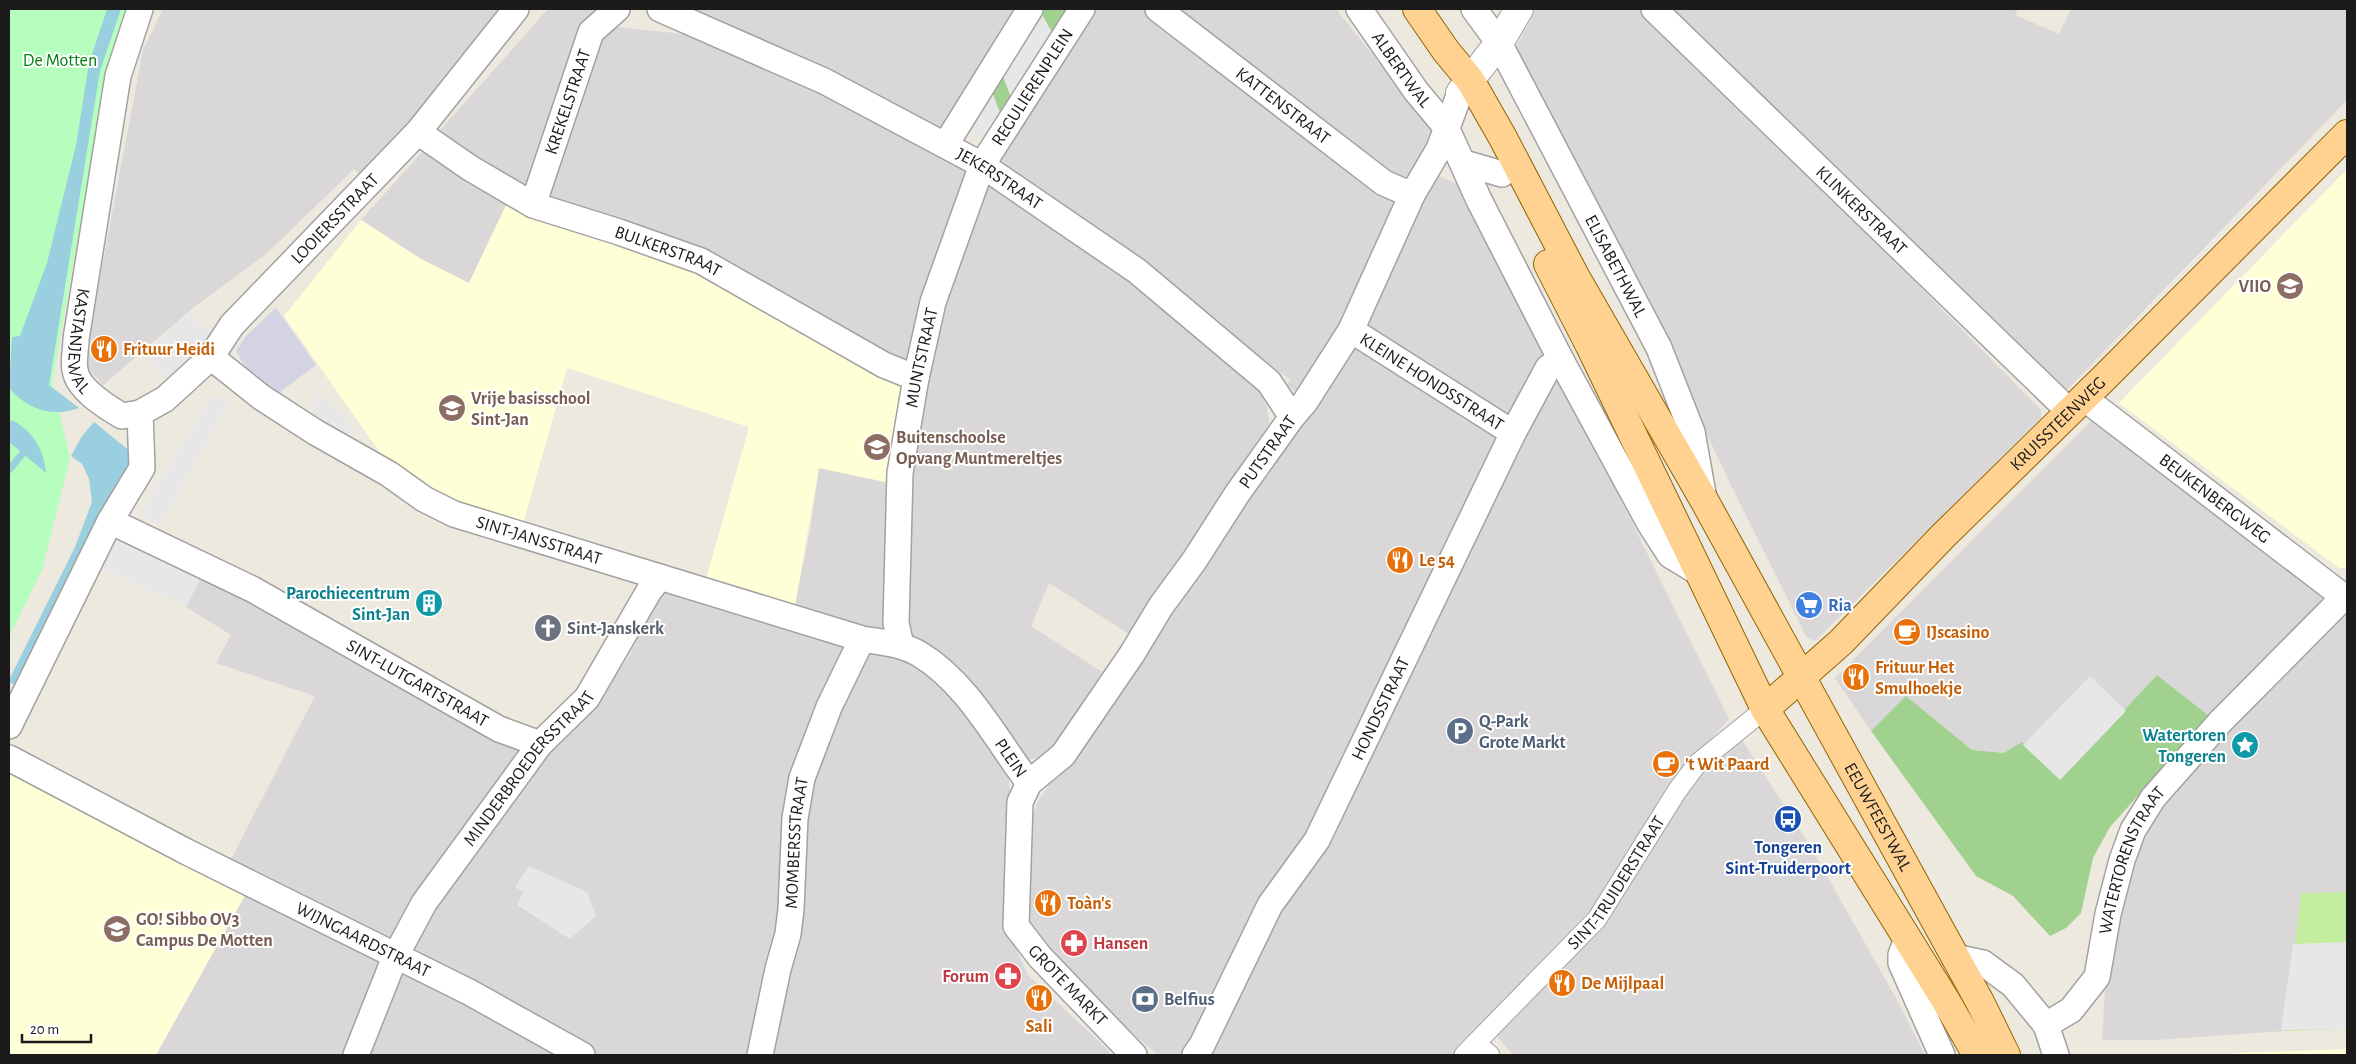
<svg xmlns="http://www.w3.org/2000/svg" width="2356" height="1064" font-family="'Alegreya Sans',sans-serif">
<rect width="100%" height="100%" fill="#ede9df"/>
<g fill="#d9d7d7">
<polygon points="163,9 498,9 435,94 364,178 354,169 266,254 193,308 103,385 86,366 85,357 143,50"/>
<polygon points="548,9 602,9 527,189 436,135"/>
<polygon points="675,9 1021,9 946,128 936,131"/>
<polygon points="1090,9 1147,9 1404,204 1345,331 1301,396 1287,385 1290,380 1168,283 993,166"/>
<polygon points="1163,9 1336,9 1434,131 1415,173 1391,180"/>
<polygon points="1536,9 1641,9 1751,115 2041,410 2041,418 1815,641 1807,638 1727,477 1657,328 1518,58 1517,45"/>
<polygon points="1667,9 2018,9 2015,15 2059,34 2071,9 2347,9 2347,100 2063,394"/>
<polygon points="617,27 693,35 745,56 907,133 973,175 907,371 539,200 594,38 607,28"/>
<polygon points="424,150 508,201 469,283 421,259 361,220"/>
<polygon points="1431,172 1457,184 1546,355 1511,425 1362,333"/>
<polygon points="987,182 1116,266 1257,386 1267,407 1270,427 1265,447 1129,634 1049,583 1031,626 1102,672 1050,757 1025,760 913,642 902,620 904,493 934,311"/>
<polygon points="1358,343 1505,435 1376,705 1190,1055 1158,1055 1121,1023 1044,949 1030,932 1022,910 1029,826 1037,803 1064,761 1225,531 1325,395"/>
<polygon points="1558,383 1565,387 1729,719 1686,768 1592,919 1456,1055 1199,1055 1551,384"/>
<polygon points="2092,420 2322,594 2321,604 2209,716 2157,675 2060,780 2004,753 1972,750 1906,697 1871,731 1835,678"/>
<polygon points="819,468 890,483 888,627 882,633 794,610 811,525"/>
<polygon points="209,571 332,638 339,653 524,753 387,949 226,869 315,696 216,663 231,635 186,607 199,581"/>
<polygon points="673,590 848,647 815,728 787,902 755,1055 599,1055 410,949 429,906 545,755 590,713 630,655 657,596"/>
<polygon points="2347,607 2347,892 2301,893 2285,1031 2155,1040 2102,1040 2109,928 2155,805"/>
<polygon points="864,648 910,659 949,691 1008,774 1014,831 1005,916 1014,944 1028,975 1105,1047 1111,1055 766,1055 800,817"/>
<polygon points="1741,738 1810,846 1896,998 1925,1055 1513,1055 1495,1034 1601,921 1687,782"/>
<polygon points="248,890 382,958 351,1055 156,1055"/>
<polygon points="400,968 565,1055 362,1055"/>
</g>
<g fill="#feffd6">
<polygon points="2347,169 2347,568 2339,568 2119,403"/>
<polygon points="508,201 700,272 904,382 890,483 819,468 795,605 706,579 749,427 567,368 522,527 438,494 386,461 284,316 361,220 421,259 469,283"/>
<polygon points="9,763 248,890 156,1055 9,1055"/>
<polygon points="2347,1049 2347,1055 2234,1055 2234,1053"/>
</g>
<polygon fill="#c4ed9f" points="2347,892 2347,1029 2285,1031 2301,893"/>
<g fill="#a1d18f">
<polygon points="1039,9 1074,9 1055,38"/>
<polygon points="1000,68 1014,105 1003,121 989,84"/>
<polygon points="2157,675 2209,716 2110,827 2093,858 2081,913 2066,928 2050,936 2013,896 1976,876 1871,731 1906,696 1972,750 2004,753 2022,742 2060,779"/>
</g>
<polygon fill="#b5febd" points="9,9 130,9 104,91 52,383 70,458 42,570 9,637"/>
<g fill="#e7e7e7">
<polygon points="1039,9 1054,38 1014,105 1000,68"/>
<polygon points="989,84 1003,121 989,142 964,126"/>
<polygon points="189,313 212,334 171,380 144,355"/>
<polygon points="314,393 338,408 350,421 349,439 313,415"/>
<polygon points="212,395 229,402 161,524 141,513"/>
<polygon points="113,536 199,581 186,607 99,566"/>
<polygon points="2090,676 2126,711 2060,780 2023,745"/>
<polygon points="529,866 587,892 596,916 570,939 517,905 523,892 515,887"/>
<polygon points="2347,942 2347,1029 2281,1030 2293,944"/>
</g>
<polygon fill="#d3d3e3" points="276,308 316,365 276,395 244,365 236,351 246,336"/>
<g fill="#9acfe0">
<path d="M107,9H121L100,71L49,385L79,408C52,418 27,409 9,388L12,337L20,336L47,263L76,145L89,63Z"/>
<path d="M12,420C33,431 44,450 46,473L9,442V423Z"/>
<polygon points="94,422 131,452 134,461 21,688 9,682 9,680 75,547 92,502 89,479 82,464 71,456 82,436"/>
</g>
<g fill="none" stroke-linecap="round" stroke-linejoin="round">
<polyline stroke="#9acfe0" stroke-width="7" points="9,470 23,453"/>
<g stroke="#a2a2a2" stroke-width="21">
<g id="pedestrian">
<polyline points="1476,1044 1490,1055"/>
<path id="s1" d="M1464,1055L1597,919L1677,791L1697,764L1765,709"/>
</g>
</g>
<g stroke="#a2a2a2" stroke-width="28">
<g id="minor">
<path id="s2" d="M140,9L118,76L76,339C76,349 73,361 75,370C78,390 107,407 122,416L140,413L165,399L211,357L232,325L418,132L516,9"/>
<path id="s3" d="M660,9L824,81L982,165L1137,271L1269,382L1292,417"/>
<path id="s4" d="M1158,9L1384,183L1412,195"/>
<path id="s5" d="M1359,9L1416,91L1446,127L1479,200L1561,360L1650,524L1670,555L1698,572"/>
<path id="s6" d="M1474,9L1499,43L1659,348L1692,432L1703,494"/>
<path id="s7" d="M1654,9L2070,412"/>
<path id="s8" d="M418,132L470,168L533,205L619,232L701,261L884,365L916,378"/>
<polyline points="946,144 1030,9"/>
<polyline points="1464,163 1502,174"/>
<path id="s9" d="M533,205L591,32L617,9"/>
<path id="s10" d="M1351,330L1513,433"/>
<path id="s11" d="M211,357L261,397L315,432L389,474L424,499L454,514L862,639C882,642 904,644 921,655C968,684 997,741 1029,783"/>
<path id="s12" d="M2084,398L2344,597"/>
<path id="s13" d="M110,521L252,589L499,729L540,744"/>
<path id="s14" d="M901,646L896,623L900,473L916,378L933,302L982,165L1082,9"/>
<polyline points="9,726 110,521 142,468 140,413"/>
<path id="s15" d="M9,758L187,852L469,992L582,1055"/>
<polyline points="1907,939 1901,955 1901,963 1942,1055"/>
<polyline points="1954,957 1983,963 2013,985 2046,1025 2056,1055"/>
<path id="s16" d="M2046,1025L2071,1010L2097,977L2108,914L2122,860L2133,830L2153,798L2221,721L2344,597"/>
<path id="s17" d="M356,1055L395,957L424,903L540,744L587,698L649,591L660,577"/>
<path id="s18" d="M760,1055L778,969L788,934L791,909L795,818L802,778L829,707L862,639"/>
<path id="s19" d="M1134,1055L1040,957L1016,926L1020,802L1029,783L1063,755L1132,654L1161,606L1194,561L1237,494L1292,417L1305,402L1351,330L1412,195L1439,149L1460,93"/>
<path id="s20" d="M1195,1055L1202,1045L1270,905L1317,840L1513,433L1548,368L1561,360"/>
</g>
</g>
<g stroke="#a2a2a2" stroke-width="30">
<polyline id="tertiary" points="1460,93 1499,43 1519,9"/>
</g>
<g stroke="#916400" stroke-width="30">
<g id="primary">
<path id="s21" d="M1417,9L1446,51L1470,80L1503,138L1575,276L1704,500L1980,1002L2006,1055"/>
<polyline points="1548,264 1590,346 1765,709 1946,1001 1977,1055"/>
<path id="s22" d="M1765,709L1841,642L1943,536L2104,378L2347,134"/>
</g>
</g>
<use href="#pedestrian" stroke="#fff" stroke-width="19"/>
<use href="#minor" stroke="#fff" stroke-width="25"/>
<use href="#tertiary" stroke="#fff" stroke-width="28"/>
<use href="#primary" stroke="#ffd292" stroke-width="28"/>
</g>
<defs>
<g id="school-disc" transform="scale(1.4375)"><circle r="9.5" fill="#8d6e63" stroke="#fff"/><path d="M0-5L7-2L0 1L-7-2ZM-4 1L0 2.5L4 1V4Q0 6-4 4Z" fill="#fff"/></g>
<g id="restaurant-disc" transform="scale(1.4375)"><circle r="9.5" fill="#e8710a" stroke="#fff"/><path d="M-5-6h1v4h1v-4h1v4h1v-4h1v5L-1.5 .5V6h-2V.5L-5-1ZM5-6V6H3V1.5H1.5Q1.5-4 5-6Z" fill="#fff"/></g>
<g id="building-disc" transform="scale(1.4375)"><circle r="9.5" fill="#0f9aa8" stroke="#fff"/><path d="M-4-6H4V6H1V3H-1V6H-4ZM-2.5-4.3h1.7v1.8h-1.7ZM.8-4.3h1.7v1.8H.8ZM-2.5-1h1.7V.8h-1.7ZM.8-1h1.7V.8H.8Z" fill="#fff"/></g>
<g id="supermarket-disc" transform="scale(1.4375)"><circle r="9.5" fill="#3f7fe0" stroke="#fff"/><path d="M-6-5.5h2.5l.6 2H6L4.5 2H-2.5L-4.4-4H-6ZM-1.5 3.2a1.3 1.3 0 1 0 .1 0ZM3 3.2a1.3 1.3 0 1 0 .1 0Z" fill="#fff"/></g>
<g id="church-disc" transform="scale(1.4375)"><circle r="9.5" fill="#6b7280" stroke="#fff"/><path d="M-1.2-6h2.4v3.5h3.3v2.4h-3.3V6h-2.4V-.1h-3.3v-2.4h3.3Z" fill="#fff"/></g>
<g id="cafe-disc" transform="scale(1.4375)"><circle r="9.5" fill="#e8710a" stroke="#fff"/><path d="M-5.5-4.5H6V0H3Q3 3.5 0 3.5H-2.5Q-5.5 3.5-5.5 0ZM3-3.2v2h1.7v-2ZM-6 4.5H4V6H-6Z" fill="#fff"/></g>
<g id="parking-disc" transform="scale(1.4375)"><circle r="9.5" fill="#5c6f8a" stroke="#fff"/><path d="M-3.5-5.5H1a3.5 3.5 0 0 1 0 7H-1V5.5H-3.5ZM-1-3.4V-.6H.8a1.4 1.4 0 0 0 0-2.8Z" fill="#fff"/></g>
<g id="sight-disc" transform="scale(1.4375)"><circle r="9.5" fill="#0f9aa8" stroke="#fff"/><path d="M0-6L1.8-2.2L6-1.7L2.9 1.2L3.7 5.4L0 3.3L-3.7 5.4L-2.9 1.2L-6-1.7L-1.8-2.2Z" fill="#fff"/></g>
<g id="bus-disc" transform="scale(1.4375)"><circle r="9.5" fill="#1a4fb4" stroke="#fff"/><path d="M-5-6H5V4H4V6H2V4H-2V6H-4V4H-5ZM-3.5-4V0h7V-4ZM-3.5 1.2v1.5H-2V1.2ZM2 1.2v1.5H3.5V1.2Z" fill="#fff"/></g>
<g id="pharmacy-disc" transform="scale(1.4375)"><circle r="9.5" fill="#e0444e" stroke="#fff"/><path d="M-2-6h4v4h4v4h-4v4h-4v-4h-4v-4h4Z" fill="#fff"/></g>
<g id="bank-disc" transform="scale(1.4375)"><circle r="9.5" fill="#5c6f8a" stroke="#fff"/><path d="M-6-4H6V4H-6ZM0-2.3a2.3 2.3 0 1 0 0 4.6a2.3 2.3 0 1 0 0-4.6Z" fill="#fff"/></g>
</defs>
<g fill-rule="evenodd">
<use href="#school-disc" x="2290" y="286"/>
<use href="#restaurant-disc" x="104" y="349"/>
<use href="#school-disc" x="452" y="408"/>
<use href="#school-disc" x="877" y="447"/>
<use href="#restaurant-disc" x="1400" y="560"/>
<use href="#building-disc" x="429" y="603"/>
<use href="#supermarket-disc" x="1809" y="605"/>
<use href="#church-disc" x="548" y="628"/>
<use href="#cafe-disc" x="1907" y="632"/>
<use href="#restaurant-disc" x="1856" y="677"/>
<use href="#parking-disc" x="1460" y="731"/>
<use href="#sight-disc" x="2245" y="745"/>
<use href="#cafe-disc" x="1666" y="764"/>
<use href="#bus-disc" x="1788" y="819"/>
<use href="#restaurant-disc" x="1048" y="903"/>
<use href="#school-disc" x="117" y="929"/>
<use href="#pharmacy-disc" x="1074" y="943"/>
<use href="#pharmacy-disc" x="1008" y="976"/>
<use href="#restaurant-disc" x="1562" y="983"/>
<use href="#restaurant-disc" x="1039" y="998"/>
<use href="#bank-disc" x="1145" y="999"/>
</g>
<g text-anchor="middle" stroke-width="4" stroke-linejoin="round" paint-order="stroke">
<g font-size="18" fill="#027f0f" stroke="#fff">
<text x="60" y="66">De Motten</text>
</g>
<g font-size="18" fill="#1b1b1b" stroke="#fff">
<text dy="6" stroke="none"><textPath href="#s5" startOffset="74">ALBERTWAL</textPath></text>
<text dy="6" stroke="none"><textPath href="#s14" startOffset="586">REGULIERENPLEIN</textPath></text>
<text dy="6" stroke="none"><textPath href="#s9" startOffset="109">KREKELSTRAAT</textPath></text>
<text dy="6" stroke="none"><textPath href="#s4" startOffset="158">KATTENSTRAAT</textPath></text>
<text dy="6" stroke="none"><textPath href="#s3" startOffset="380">JEKERSTRAAT</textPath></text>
<text dy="6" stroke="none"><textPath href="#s7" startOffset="289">KLINKERSTRAAT</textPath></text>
<text dy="6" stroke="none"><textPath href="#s2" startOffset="731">LOOIERSSTRAAT</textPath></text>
<text dy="6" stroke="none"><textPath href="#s8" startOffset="279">BULKERSTRAAT</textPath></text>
<text dy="6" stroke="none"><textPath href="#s6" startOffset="294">ELISABETHWAL</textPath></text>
<text dy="6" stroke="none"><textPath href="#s2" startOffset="339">KASTANJEWAL</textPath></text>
<text dy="6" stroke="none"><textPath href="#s14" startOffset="291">MUNTSTRAAT</textPath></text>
<text dy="6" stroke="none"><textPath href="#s10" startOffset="96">KLEINE HONDSSTRAAT</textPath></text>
<text dy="6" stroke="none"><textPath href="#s22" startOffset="409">KRUISSTEENWEG</textPath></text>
<text dy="6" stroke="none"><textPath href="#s19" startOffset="730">PUTSTRAAT</textPath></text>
<text dy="6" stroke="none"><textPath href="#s12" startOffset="165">BEUKENBERGWEG</textPath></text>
<text dy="6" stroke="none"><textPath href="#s11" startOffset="379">SINT-JANSSTRAAT</textPath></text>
<text dy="6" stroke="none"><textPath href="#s13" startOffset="348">SINT-LUTGARTSTRAAT</textPath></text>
<text dy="6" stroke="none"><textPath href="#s20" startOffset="394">HONDSSTRAAT</textPath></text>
<text dy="6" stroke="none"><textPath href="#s11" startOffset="916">PLEIN</textPath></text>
<text dy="6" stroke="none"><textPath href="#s17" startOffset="338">MINDERBROEDERSSTRAAT</textPath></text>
<text dy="6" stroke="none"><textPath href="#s21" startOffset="931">EEUWFEESTWAL</textPath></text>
<text dy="6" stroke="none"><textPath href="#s18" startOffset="216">MOMBERSSTRAAT</textPath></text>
<text dy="6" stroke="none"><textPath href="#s16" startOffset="194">WATERTORENSTRAAT</textPath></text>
<text dy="6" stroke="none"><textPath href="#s1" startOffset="231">SINT-TRUIDERSTRAAT</textPath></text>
<text dy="6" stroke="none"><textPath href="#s15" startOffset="398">WIJNGAARDSTRAAT</textPath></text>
<text transform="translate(1068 985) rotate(46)" y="6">GROTE MARKT</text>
</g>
<g font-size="18" font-weight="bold" fill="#785e54" stroke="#fff" text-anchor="start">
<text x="2271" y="292" text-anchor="end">VIIO</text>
<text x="471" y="404">Vrije basisschool<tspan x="471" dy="21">Sint-Jan</tspan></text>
<text x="896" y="443">Buitenschoolse<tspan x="896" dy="21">Opvang Muntmereltjes</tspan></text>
<text x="136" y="925">GO! Sibbo OV3<tspan x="136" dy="21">Campus De Motten</tspan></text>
</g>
<g font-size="18" font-weight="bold" fill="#c56008" stroke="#fff" text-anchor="start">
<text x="123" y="355">Frituur Heidi</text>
<text x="1419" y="566">Le 54</text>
<text x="1926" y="638">IJscasino</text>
<text x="1875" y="673">Frituur Het<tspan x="1875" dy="21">Smulhoekje</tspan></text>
<text x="1685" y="770">'t Wit Paard</text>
<text x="1067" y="909">Toàn's</text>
<text x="1581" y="989">De Mijlpaal</text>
<text x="1039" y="1032" text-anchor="middle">Sali</text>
</g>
<g font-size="18" font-weight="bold" fill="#0d838f" stroke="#fff" text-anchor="end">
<text x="410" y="599">Parochiecentrum<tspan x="410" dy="21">Sint-Jan</tspan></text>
<text x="2226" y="741">Watertoren<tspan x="2226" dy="21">Tongeren</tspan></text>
</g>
<g font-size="18" font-weight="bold" fill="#366cbe" stroke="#fff" text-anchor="start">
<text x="1828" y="611">Ria</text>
</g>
<g font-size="18" font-weight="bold" fill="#5b616d" stroke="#fff" text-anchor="start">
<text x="567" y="634">Sint-Janskerk</text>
</g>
<g font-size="18" font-weight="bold" fill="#4e5e75" stroke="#fff" text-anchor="start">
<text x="1479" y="727">Q-Park<tspan x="1479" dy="21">Grote Markt</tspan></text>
<text x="1164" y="1005">Belfius</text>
</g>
<g font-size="18" font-weight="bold" fill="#164399" stroke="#fff">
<text x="1788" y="853">Tongeren<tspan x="1788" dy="21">Sint-Truiderpoort</tspan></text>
</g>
<g font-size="18" font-weight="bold" fill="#be3a42" stroke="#fff" text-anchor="start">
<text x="1093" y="949">Hansen</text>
<text x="989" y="982" text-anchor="end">Forum</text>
</g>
</g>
<rect width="2356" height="1064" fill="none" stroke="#1b1b1b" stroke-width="20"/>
<path d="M22 1034v8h69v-8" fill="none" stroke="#1b1b1b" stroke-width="2.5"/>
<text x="30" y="1034" font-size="15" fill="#1b1b1b" stroke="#ffffff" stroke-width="4" paint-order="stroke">20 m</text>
</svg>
